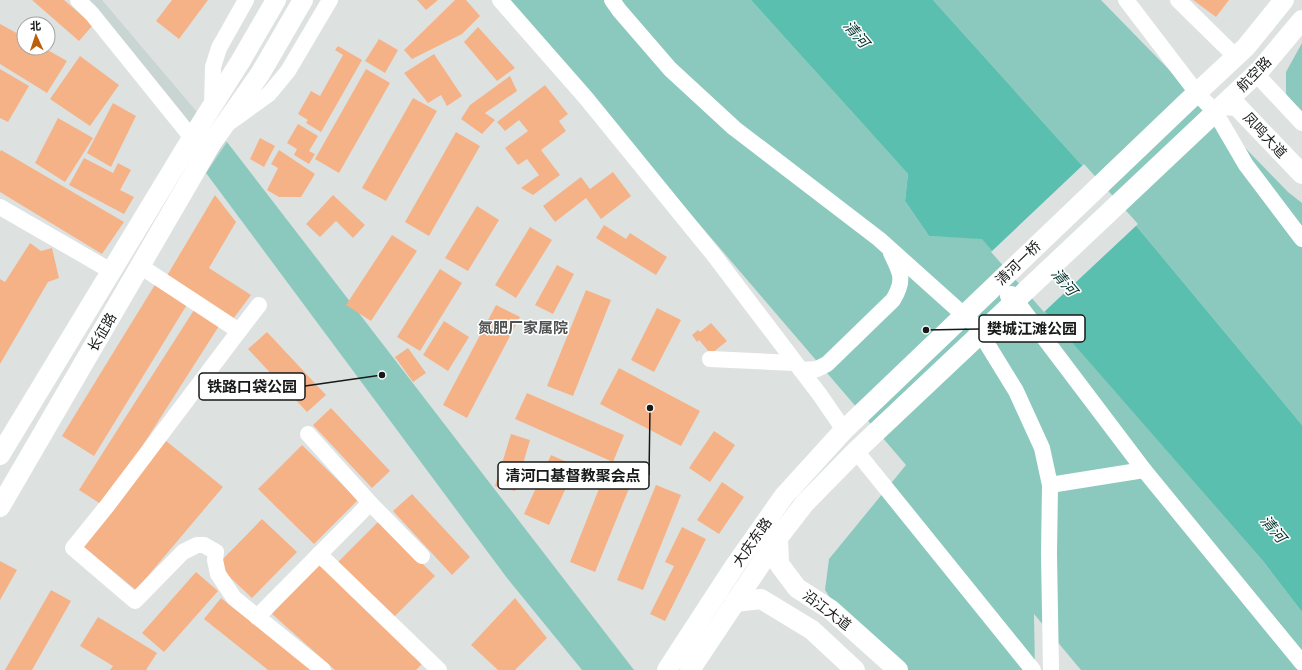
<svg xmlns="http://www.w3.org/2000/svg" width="1302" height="670" font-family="'Fira Sans','Noto Sans SC',sans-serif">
<rect width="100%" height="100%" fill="#dde2e1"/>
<polygon fill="#c8d5d2" points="84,0 102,0 208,125 227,142 206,173 190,129"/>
<g fill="#8bc9be">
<polygon points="507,0 751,0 908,174 905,201 929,236 982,238 1263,561 1302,612 1302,670 1081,670 1034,614 1035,670 897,670 841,615 825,590 829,559 906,465"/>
<polygon points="933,0 1101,0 1288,192 1302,203 1302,425 1133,222"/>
<polygon points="1302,43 1302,113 1286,94 1286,72"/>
<polygon points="227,142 634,670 582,670 507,578 206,173"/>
</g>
<polygon fill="#5abfaf" points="751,0 933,0 1133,222 1302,425 1302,612 1263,561 982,239 929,236 905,201 908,174"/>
<polygon fill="#dde2e1" points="1084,164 1138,224 1044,312 991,252"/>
<g fill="#f6b287">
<polygon points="32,0 64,0 93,25 79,41"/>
<polygon points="172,0 208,0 179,39 156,21"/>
<polygon points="417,0 438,0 426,10"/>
<polygon points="455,0 466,0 480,16 462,34 412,59 404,50"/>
<polygon points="1193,0 1229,0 1216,17"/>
<polygon points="0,24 24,37 24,48 44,48 67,61 47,93 0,64"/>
<polygon points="478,27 515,68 497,81 464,42"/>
<polygon points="379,39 398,50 385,73 365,61"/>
<polygon points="338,46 362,60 321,132 306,123 308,120 298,114 311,91 320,96 343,55 335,50"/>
<polygon points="434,54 462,96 447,106 441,95 428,103 404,73"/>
<polygon points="80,56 119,85 90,126 50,99"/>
<polygon points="0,69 29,86 8,122 0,118"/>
<polygon points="366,69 390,83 339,173 315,159"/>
<polygon points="510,76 517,91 485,113 495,120 482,134 461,119 470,105"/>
<polygon points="545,85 568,114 559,121 566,131 541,150 560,175 533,195 521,188 539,175 527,159 518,165 505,148 528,131 519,120 505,131 497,122"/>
<polygon points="413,98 437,111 386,201 362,188"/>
<polygon points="113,103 136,116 111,167 87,153"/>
<polygon points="58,118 93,138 65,182 35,163"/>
<polygon points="298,124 318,136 309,151 315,154 309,164 294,155 297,149 287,143"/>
<polygon points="456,132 480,146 429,236 405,222"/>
<polygon points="260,138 275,146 264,167 250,159"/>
<polygon points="1,150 124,222 102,254 0,192 0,152"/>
<polygon points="279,150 315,174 301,197 279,197 267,190 278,168 271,164"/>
<polygon points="84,158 113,173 118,163 131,170 120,190 134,197 124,214 69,185"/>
<polygon points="613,172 631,196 601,219 586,198 555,222 543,206 581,177 590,189"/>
<polygon points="215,195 236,222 209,268 251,295 233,319 165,279"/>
<polygon points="333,195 365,225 353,238 336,221 320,237 306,224"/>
<polygon points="477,206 499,220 468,271 445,258"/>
<polygon points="604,225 626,239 630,233 667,257 656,275 596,238"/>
<polygon points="530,227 552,240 516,298 495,285"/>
<polygon points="392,235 417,251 371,321 346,305"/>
<polygon points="30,243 41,251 52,248 59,278 48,282 0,364 0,279 5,282"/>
<polygon points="557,265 574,274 553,314 535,305"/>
<polygon points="440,269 462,283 420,351 397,337"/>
<polygon points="156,283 188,303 94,456 62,436"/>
<polygon points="586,290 611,300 573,396 547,386"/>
<polygon points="496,305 520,317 467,418 443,405"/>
<polygon points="657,308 681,320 654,372 631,360"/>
<polygon points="194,310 219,326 104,506 79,490"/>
<polygon points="444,321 469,337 448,371 423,355"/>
<polygon points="711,323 727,341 711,354 699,340 697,342 692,335 698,330 700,332"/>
<polygon points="267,332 326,395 307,412 248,349"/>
<polygon points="408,348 426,373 413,382 395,357"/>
<polygon points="619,368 700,411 681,446 600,404"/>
<polygon points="527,393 624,435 613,462 515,419"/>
<polygon points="331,408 390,471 372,488 313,425"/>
<polygon points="714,431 735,445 710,482 689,468"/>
<polygon points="511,434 530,440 515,491 495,486"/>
<polygon points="165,440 223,487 136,590 79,543"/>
<polygon points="302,445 358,500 314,544 258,489"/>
<polygon points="551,455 576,466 549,525 524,514"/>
<polygon points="608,466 634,476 595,572 570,562"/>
<polygon points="722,482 744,497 719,534 697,520"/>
<polygon points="656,485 681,495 643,590 617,580"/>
<polygon points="412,494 470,557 452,575 393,511"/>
<polygon points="262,519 297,552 252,598 217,565"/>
<polygon points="379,521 435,576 391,620 335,565"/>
<polygon points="682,527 706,539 665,621 650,614 674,566 665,562"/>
<polygon points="0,561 17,570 0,600"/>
<polygon points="317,562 422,664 416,670 335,670 272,614"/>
<polygon points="196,572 218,591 164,652 142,633"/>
<polygon points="51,590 71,601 32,670 5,670"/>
<polygon points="221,598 313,670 268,670 204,619"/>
<polygon points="515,598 547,638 515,670 498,670 471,645"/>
<polygon points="98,617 157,653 146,670 110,670 113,666 80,646"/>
</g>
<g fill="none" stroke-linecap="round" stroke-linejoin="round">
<g stroke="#fff" stroke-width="16">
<polyline points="78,0 92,14 192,138"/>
<polyline points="500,0 586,98 713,254 820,395 844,430"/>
<polyline points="612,0 619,10 670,69 734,128 879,239 976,326 1016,391 1042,448 1050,485 1049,554 1051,670"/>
<polyline points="1126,0 1197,93 1215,112 1246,165 1302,239"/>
<polyline points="1178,0 1236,57"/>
<polyline points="1256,74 1302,123"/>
<polyline points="212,106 213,67 219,48 246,0"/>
<polyline points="230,122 269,94 288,71 330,0"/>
<polyline points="0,207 111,271"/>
<polyline points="140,266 239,331 259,305"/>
<polyline points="1008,296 1011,294 1144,470"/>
<polyline points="239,331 107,506 73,548 135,601 183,552 197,545 204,545 216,552 215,560 218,574 234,598 323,670"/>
<polyline points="710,359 795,363"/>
<path d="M801,370L817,369L827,364L893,300C905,280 901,273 891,253"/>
<polyline points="308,434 370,503 422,556"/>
<polyline points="856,451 1033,670"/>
<polyline points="1050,485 1144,470 1302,663"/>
<polyline points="319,554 439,670"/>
<polyline points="257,617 370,503"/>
</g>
<g stroke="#fff" stroke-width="20">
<polyline points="1223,105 1237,106 1302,174"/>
<polyline points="0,455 192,138 240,62 276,0"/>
<polyline points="0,507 211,144 260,74 303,0"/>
<polyline points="778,538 779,564 797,588 831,610 898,670"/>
<polyline points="735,602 761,599 812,630 855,670"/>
<polyline points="667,670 734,567 784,496 844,430 1186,103 1246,47 1284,0"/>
<polyline points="690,670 778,538 805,503 856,451 1260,70 1302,20"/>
</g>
</g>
<g text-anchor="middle" stroke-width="3" stroke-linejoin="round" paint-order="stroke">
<g font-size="14" fill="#181919" stroke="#fff">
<text transform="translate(1254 74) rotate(-46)" y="5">航空路</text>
<text transform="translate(1265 135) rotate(47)" y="5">凤鸣大道</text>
<text transform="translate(1018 263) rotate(-44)" y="5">清河一桥</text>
<text transform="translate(102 332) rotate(-60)" y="5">长征路</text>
<text transform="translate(752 542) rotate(-55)" y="5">大庆东路</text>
<text transform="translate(827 610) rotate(37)" y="5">沿江大道</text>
</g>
<g font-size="15" font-style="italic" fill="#03352e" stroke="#fff">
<text transform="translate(856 34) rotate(50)" y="5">清河</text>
<text transform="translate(1064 282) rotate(50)" y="5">清河</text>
<text transform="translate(1273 529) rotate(50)" y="5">清河</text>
</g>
<g font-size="15" font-weight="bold" fill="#4f5252" stroke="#fff">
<text x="523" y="333">氮肥厂家属院</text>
</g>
</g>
<path fill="none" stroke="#181919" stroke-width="1.5" d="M926 330L979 329M382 375L305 386M650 408L649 475"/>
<g fill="#181919" stroke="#fff" stroke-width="1.5">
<circle cx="926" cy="330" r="4"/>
<circle cx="382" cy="375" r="4"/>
<circle cx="650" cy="408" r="4"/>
</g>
<g fill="#fff" stroke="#181919" stroke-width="1.5">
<rect x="979" y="315" width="106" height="27" rx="4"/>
<rect x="199" y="373" width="106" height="27" rx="4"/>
<rect x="498" y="462" width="151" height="27" rx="4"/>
</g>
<g font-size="15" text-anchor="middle" font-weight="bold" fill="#181919">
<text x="1032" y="334">樊城江滩公园</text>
<text x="252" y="392">铁路口袋公园</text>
<text x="573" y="481">清河口基督教聚会点</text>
</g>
<g transform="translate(36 36) rotate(357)"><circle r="19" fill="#ffffff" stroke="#a3a3a3"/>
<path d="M0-3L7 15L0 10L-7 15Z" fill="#bb5f0b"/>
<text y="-6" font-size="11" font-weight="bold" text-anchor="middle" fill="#181919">北</text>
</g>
</svg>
